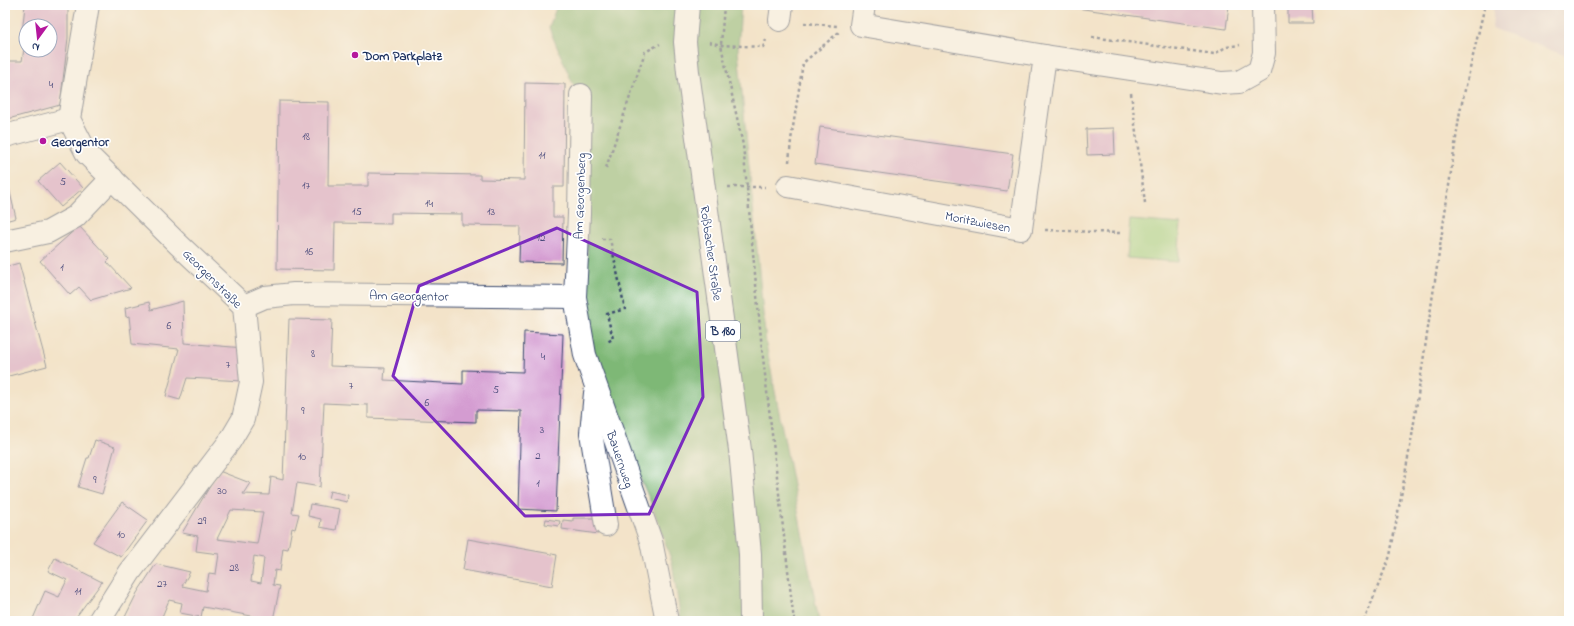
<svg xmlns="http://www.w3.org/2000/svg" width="1574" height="626" font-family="'Indie Flower',sans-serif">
<rect width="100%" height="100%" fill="#fff"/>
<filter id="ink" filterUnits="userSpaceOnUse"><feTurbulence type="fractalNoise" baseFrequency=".025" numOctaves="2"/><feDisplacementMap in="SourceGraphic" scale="8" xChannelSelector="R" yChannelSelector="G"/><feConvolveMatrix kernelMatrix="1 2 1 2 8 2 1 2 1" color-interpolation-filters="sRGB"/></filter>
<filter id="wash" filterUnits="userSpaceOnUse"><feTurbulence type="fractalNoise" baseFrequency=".012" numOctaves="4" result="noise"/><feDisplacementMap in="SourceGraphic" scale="16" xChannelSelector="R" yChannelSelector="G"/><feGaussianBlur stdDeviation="0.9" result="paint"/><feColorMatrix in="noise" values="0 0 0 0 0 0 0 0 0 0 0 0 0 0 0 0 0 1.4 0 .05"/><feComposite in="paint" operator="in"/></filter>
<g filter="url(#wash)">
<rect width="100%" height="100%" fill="#f3e3c9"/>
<polygon fill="#d0bdcc" points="1494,5 1569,5 1569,57 1492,28"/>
<polygon fill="#9ed78a" stroke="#5c8374" points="1130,220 1181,224 1178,262 1127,258"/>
<polygon fill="#7eb876" stroke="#4c746a" points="557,5 741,5 738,50 766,344 819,621 681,621 672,562 652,505 598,383 588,313 586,115 549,28"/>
<g id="blocks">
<g fill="#d49cd1" fill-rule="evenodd">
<polygon points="25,5 68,5 68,38 60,105 8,119 9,61 22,61 25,43 26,50 50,50 50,26 26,26 26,33 22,34"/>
<polygon points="1055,5 1229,5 1226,29"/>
<polygon points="1288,5 1312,5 1313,23 1288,23"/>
<polygon points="525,83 565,84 564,187 553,187 553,217 563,217 562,263 519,262 520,226 462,225 462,214 391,213 391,224 335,223 334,270 277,269 279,101 329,102 328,186 368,186 368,173 480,175 480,179 524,180"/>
<polygon points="820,127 1013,154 1007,191 815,164"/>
<polygon points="1114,128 1115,154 1087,155 1086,129"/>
<polygon points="60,162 83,188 61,207 38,181"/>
<polygon points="5,171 16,218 5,221"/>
<polygon points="79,226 110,259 107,262 131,288 91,300 79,287 70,295 40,261"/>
<polygon points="19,263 47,366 5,377 5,267"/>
<polygon points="183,301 184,343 244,348 243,381 187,378 180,400 166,396 179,349 132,344 129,316 126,317 125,308 149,302 151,310"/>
<path d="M289,319L332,320L330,366L385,368L384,380L463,384V370L523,372L524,332L563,334L556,511L518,509L521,411L476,410V422L368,418V405L324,403L320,487L297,483L292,513L299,514L295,529L292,528L288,549L283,548L280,571L275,570L273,585L280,586L273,620L203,607L201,617L180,613L182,603L169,600L161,619L169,621H123L137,593L156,564L190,572L182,586L206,591L209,573L216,574L219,554L196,551L198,536L182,533L219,471L250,483L243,494L269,495L271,477L283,480ZM231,510L263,512L257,544L217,539ZM254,556L264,558L261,583L251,581Z"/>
<polygon points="95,440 115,447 102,494 78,487 87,458 89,458"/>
<polygon points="330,491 348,495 347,502 328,498"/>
<polygon points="122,502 148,520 121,557 93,542"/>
<polygon points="310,504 340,509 336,530 320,527 321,519 308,516"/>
<polygon points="573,518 596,518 598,534 562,529 563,520 573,521"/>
<polygon points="546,519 560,521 559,526 545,524"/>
<polygon points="468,539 557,555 552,586 463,570"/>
<polygon points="55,558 102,582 73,621 32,621 45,591 59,597 67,580 48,571"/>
<polygon points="5,617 15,621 5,621"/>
</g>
</g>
</g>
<g filter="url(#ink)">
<use href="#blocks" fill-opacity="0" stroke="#3b4a6e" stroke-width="1"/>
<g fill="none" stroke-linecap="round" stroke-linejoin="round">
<g stroke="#3b4a6e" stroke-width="24">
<g id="minor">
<polyline points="88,5 69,119 87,154 178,244 244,306 251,382 243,419 230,441 130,572 99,621"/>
<polyline points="780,20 782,5"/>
<polyline points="1045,56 1222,83 1239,82 1259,71 1264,53 1263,5"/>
<polyline points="581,95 579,214 575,297 585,355 651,541 667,621"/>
<polyline points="5,136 69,119"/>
<polyline points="788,186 1021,229 1045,56 861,25 864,5"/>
<polyline points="5,241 48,232 75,217 112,178"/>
<polyline points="244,306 265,297 294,294 575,297"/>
<polyline points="595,393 591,433 606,525"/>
</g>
</g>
<g stroke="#3b4a6e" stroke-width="24">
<polyline id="major" points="688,5 685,42 688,72 740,450 750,554 751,621"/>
</g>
<g stroke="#3b4a6e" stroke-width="2.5" stroke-dasharray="3 3" stroke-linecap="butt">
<polyline points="724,5 721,45 743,145 762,349 794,621"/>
<polyline points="804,23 837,26"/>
<polyline points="1092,37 1214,54 1226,47 1240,45"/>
<polyline points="709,42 721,45 763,47 766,40"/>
<polyline points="1131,93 1145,203"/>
<polyline points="789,162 791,140 803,63 839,32"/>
<polyline points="606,168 645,52 660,44"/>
<polyline points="728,187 765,187"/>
<polyline points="1045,230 1120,233"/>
<polyline points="602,239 610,239 625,309 607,314 613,339 607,342"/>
<polyline points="1364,621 1390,556 1412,436 1460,111 1485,5"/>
</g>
<use href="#minor" stroke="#fff" stroke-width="22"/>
<use href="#major" stroke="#fff" stroke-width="22"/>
</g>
</g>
<path d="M0 0H1574V626H0ZM557,228L697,292L703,397L649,514L525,516L393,376L419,286Z" fill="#f3e3c9" fill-opacity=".55" fill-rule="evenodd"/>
<path fill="none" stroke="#7b2cbf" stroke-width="3" stroke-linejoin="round" d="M557,228L697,292L703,397L649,514L525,516L393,376L419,286Z"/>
<g fill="#b5179e" stroke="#fff" stroke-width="1.5">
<circle cx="355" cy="55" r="4"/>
<circle cx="43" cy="141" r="4"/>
</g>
<g text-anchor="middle" stroke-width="3.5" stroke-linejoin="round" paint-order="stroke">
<g font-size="11" fill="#494a7b">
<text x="51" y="88">4</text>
<text x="306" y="140">18</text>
<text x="542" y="159">11</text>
<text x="63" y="185">5</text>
<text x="306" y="189">17</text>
<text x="429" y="207">14</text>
<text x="357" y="215">15</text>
<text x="491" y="215">13</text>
<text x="541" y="241">12</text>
<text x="309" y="255">16</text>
<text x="62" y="271">1</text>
<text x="169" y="329">6</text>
<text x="313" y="357">8</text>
<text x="543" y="360">4</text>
<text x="228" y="368">7</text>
<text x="351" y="389">7</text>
<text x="496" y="393">5</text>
<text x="427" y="406">6</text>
<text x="303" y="414">9</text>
<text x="542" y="433">3</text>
<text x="538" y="459">2</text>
<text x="302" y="460">10</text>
<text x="95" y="483">9</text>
<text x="538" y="487">1</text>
<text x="222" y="494">30</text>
<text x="202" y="524">29</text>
<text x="121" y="538">10</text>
<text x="234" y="571">28</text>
<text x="162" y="587">27</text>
<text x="78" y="595">11</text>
</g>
<rect fill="#fff" stroke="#5f6d8e" stroke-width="1" x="706" y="321" width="34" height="20" rx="3"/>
<g font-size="12" font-weight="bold" fill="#1b2f5e">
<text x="723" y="335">B 180</text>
</g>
<g font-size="13" font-weight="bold" fill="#1b2f5e" stroke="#fff" text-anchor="start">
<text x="363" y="60">Dom Parkplatz</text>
<text x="51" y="146">Georgentor</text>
</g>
<g font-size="13" fill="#1b2f5e" stroke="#fff">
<text transform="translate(579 196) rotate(-88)" y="5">Am Georgenberg</text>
<text transform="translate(978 221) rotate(11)" y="5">Moritzwiesen</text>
<text transform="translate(712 253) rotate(82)" y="5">Roßbacher Straße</text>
<text transform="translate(213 278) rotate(45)" y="5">Georgenstraße</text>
<text transform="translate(409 295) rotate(1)" y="5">Am Georgentor</text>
<text transform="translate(621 459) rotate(71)" y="5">Bauernweg</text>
</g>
</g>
<rect width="1574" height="626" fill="none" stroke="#fff" stroke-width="20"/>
<g transform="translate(38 38) rotate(195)"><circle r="19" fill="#ffffff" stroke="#a4acbf"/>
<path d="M0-3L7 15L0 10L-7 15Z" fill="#b5179e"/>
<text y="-6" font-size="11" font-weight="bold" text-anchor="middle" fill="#1b2f5e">N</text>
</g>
</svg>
